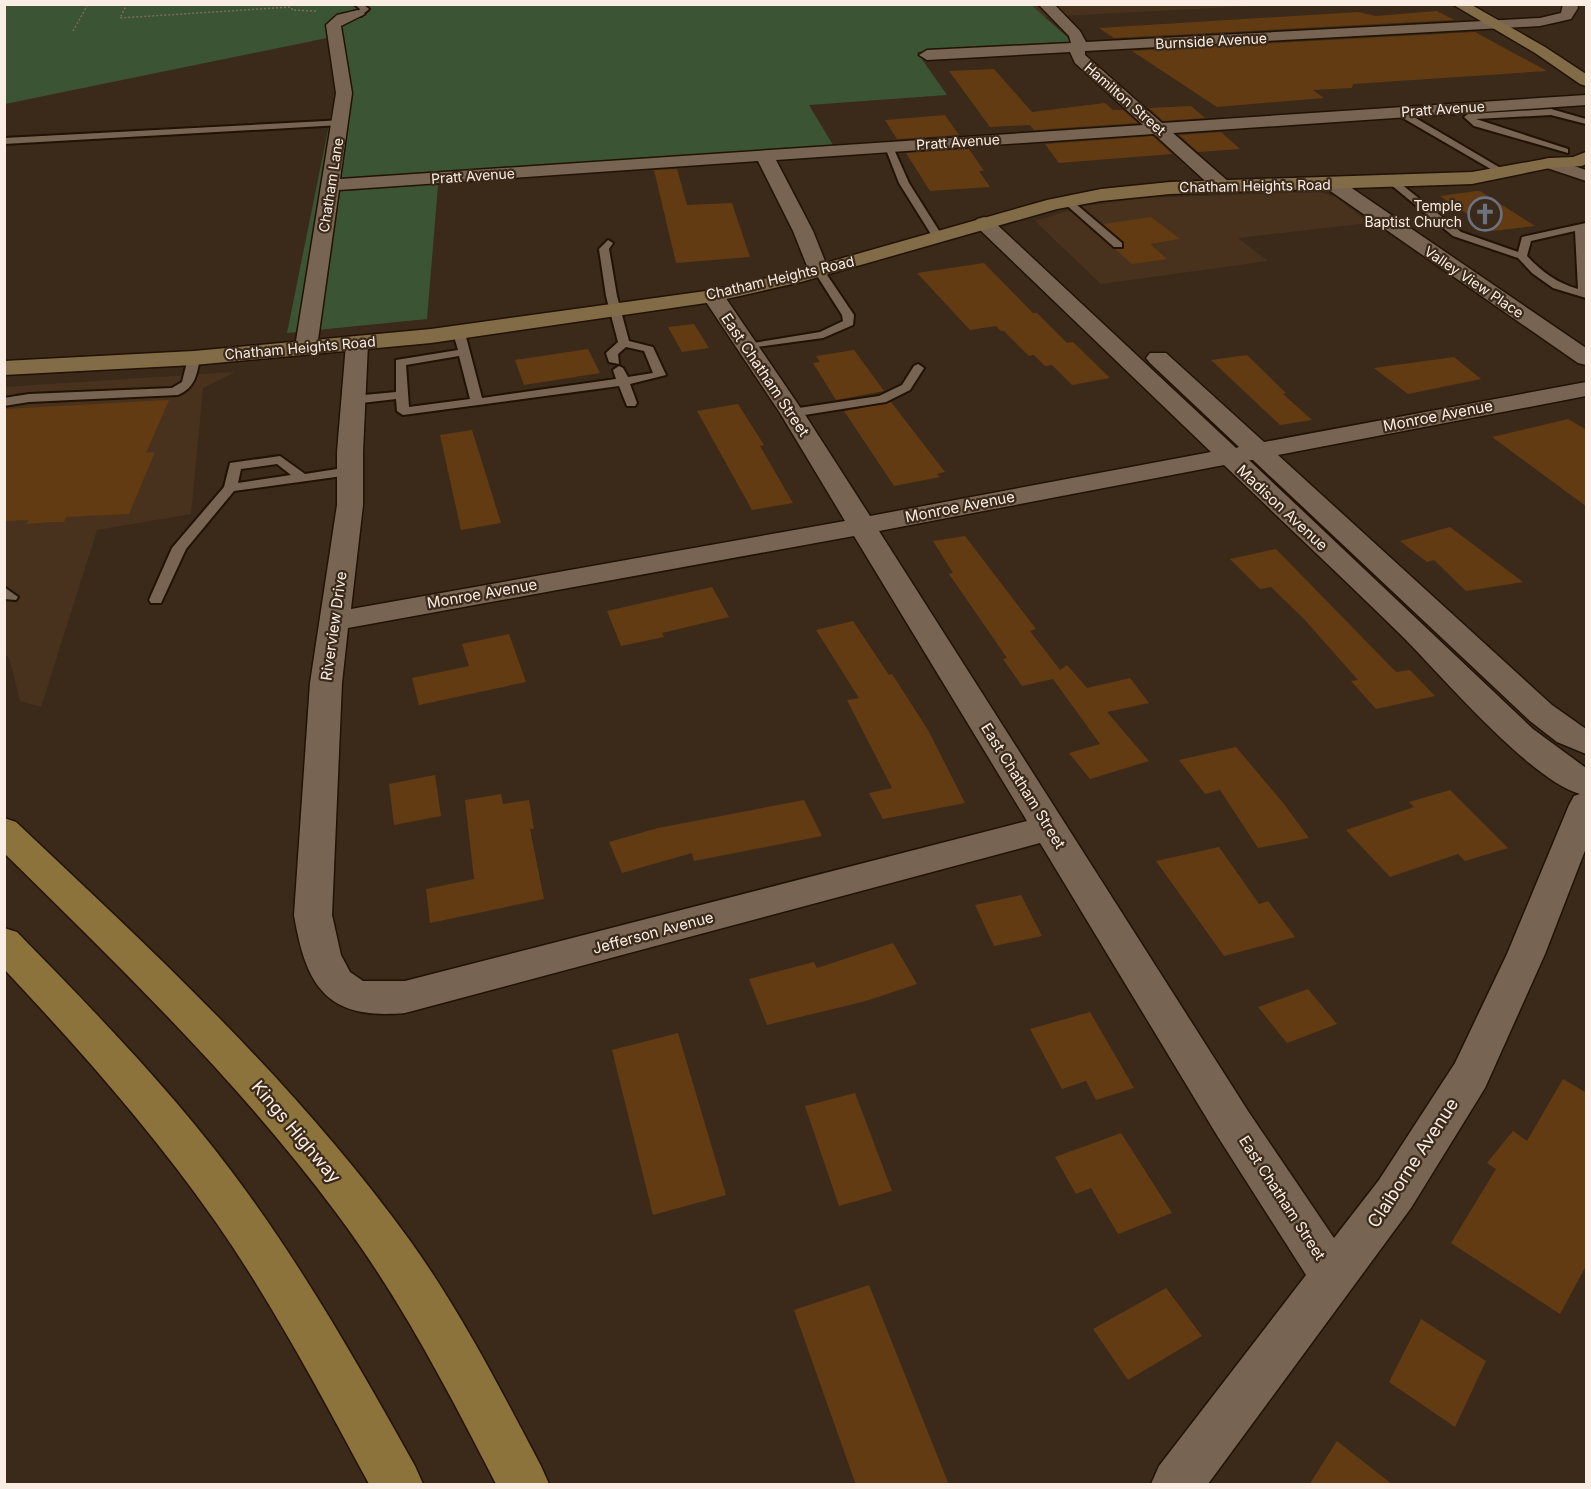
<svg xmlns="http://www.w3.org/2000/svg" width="1591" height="1489" font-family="Inter,sans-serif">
<rect width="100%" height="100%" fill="#3b2a1a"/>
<g fill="#48321d">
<polygon points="1030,5 1269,5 1043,17"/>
<polygon points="1319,192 1336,197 1369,223 1238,238 1268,261 1101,284 1035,221 1084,206 1144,198"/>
<polygon points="235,372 203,388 191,514 97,530 41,707 20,701 9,658 5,654 4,387"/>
</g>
<polygon fill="#3b5433" points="1030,4 1073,42 917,52 947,95 809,105 833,145 439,173 427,319 287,333 335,95 327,38 5,104 5,5"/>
<g fill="#623b13">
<polygon points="1437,11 1454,20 1114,38 1099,28 1358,12 1376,16"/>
<polygon points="1475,32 1547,71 1353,84 1352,88 1313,90 1324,98 1217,107 1132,51"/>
<polygon points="994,69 1032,112 1105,103 1113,110 1123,110 1138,123 1034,130 1030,125 990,127 949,71"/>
<polygon points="1191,106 1205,118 1163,121 1149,108"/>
<polygon points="945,115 959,135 897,139 885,120"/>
<polygon points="1221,132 1240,149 1198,152 1179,135"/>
<polygon points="1153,136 1172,154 1059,163 1045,144"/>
<polygon points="969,149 984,171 979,171 990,187 930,191 906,153"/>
<polygon points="677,169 687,205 732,203 750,257 676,263 654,170"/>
<polygon points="1476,191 1480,191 1535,226 1493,231 1440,196"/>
<polygon points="1151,217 1180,239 1150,244 1167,259 1132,264 1115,249 1124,249 1123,241 1103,224"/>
<polygon points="984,263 1033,313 1037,313 1067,343 1073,342 1110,378 1072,385 1052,365 1045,366 1034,355 1029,356 1004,331 1001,331 996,326 970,330 917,273"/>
<polygon points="694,324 709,348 682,352 668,327"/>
<polygon points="588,349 600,373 524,385 515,360"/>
<polygon points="854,350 884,391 836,400 813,363 820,362 816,356"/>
<polygon points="1247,355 1286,393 1283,394 1312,420 1280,425 1211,360"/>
<polygon points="1454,357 1481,379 1408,394 1374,368"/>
<polygon points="169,400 146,453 155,452 129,514 66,517 64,522 52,522 26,524 29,520 4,521 4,409"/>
<polygon points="891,402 945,472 937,474 940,477 894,486 844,411"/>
<polygon points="738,404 764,445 760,446 793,503 752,510 697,411"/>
<polygon points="1568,419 1587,430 1587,507 1492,437"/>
<polygon points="472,430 501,523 461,530 440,435"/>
<polygon points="1450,527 1523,582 1466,591 1434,560 1427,562 1400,541"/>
<polygon points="965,536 1036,629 1030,631 1060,670 1067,665 1087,688 1130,678 1149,703 1107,712 1149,761 1090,779 1069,753 1100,744 1053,679 1022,686 1003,659 1007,658 949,574 953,573 933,541"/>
<polygon points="1276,549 1396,672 1410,670 1435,696 1376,709 1351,681 1358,680 1304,619 1271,587 1260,589 1230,559"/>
<polygon points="712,587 729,617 662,633 664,637 621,646 607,611"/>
<polygon points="853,621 889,675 892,674 928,730 965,803 883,819 869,793 892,788 847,700 859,698 816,630"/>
<polygon points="509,634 526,682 419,705 412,678 469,666 462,644"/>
<polygon points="1236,747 1284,804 1309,838 1258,848 1220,790 1205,794 1179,760"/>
<polygon points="435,775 441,816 394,825 389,784"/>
<polygon points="1450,790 1508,848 1465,861 1458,854 1390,877 1346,830 1414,807 1409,802"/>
<polygon points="501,794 503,804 529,800 534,829 530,829 544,899 430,923 426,889 474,879 465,800"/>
<polygon points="804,800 822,836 694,861 692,853 622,873 609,842 658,828"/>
<polygon points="1219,847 1259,904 1268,901 1295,937 1224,956 1156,861"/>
<polygon points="1021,895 1042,936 994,946 975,905"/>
<polygon points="893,943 917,984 866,1001 767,1025 749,979 814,962 817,968"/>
<polygon points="1308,989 1337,1024 1287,1043 1258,1007"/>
<polygon points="1090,1012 1134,1088 1096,1100 1086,1081 1062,1089 1030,1029"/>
<polygon points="678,1033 726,1195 653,1215 612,1050"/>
<polygon points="1563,1079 1587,1093 1587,1264 1560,1314 1451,1243 1496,1169 1487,1163 1513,1131 1527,1141"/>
<polygon points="855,1093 892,1191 839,1206 805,1106"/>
<polygon points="1121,1133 1172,1213 1118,1234 1091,1188 1076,1194 1055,1157"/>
<polygon points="869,1285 949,1485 856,1485 794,1310"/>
<polygon points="1166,1288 1202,1336 1128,1380 1093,1329"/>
<polygon points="1421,1319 1486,1361 1455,1427 1389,1382"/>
<polygon points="1337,1441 1393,1485 1309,1485"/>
</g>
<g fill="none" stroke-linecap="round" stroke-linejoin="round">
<g stroke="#221204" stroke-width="4">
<g id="service">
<polygon points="354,4 363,4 369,9 361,16 355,16 360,9"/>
<polygon points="1551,109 1586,119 1586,124 1551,115 1476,119 1568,149 1568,153 1474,126 1464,117 1468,114"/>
<polygon points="1396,110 1402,110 1509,173 1501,175 1396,114"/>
<polygon points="344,120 344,124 341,125 4,144 4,138"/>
<polygon points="889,144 893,147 909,183 943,237 942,239 934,239 899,183 885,147"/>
<path d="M1390,180H1396L1461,232L1518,252L1522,237L1586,223V298L1553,288L1532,273L1518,258L1453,236L1390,184ZM1575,231L1578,289C1557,283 1542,272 1527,256L1531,241Z"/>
<polygon points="1064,199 1070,199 1122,243 1122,247 1114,247 1064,203"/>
<path d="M608,240L613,243L609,249L617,296L629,341L653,347L666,375L630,384L637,403L635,406H627L619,386L403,415L397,411L396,399L353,404L347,400L353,396L396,392V360L458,350L453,333L459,330L465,333L482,398L616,379L613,370L619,366L623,368L628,377L653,373L644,351L626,347L618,354L619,364L609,362L606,353L618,342L606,296L599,249ZM459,356L470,399L409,407L406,365Z"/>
<polygon points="815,269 823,269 854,315 853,325 823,338 741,349 741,345 820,332 843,321 842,315 814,271"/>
<path d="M194,355L200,358C197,374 195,388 178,395L29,402L4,406V398L29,394L172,388L182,382L188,358Z"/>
<polygon points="918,364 924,368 910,390 886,402 792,417 786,413 792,409 879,396 902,385 914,366"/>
<path d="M280,456L305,474L350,467L357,471L350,475L234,491L186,549L161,603H151L149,600L172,548L224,487L230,463ZM277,464L291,475L238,483L241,469Z"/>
<polygon points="4,587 18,597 16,600 4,599"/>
</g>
</g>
<g stroke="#221204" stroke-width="3">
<g id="minor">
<polygon points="1038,4 1054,4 1080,31 1086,42 1540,18 1561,13 1563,4 1577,4 1578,8 1571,19 1540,26 1085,51 1085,55 1162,123 1586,95 1586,105 1173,133 1229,182 1231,186 1222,192 1215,190 1154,134 776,160 813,231 829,271 826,275 812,275 809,271 793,231 758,161 339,190 317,347 314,352 298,352 295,347 336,93 326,25 337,15 358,10 365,14 341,26 352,93 340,179 1143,125 1075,63 1070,52 927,60 919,55 927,50 1071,43 1069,36"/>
<polygon points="1550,158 1586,170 1586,181 1544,167 1541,163 1544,159"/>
<polygon points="1333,178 1340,180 1586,348 1586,365 1578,363 1326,188 1324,184"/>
<path d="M984,217L991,219L1236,448L1239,447L1150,363L1146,358L1150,353H1166L1264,442L1586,382V396L1278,455L1552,705L1586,729V754L1557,742L1530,721L1253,460H1249L1533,729L1586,768V848L1545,954L1485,1088L1411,1208L1208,1484H1151L1159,1466L1306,1275L1218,1137L1040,843L405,1013C327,1020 306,987 294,915L310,683L337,505V452L346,344L349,339H365L368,344L363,452V505L351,609L845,521L780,413L702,296L705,291H721L804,413L870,516L1211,452L977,227L974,223L977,219ZM1224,465C1283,522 1343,578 1401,635C1441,675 1530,780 1580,794L1574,796L1569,805L1507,954L1455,1063L1379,1180L1334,1238L1248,1111L879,531ZM854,536L1027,821L405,981H363L350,972L341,955L332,915L342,683L348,628Z"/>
</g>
</g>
<g stroke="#221204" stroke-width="3">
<g id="secondary">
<polygon points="1452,4 1470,4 1545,47 1586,74 1586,86 1580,84 1535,53"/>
<polygon points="1586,152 1586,164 1582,166 1550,168 1472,184 1170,194 1101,201 1057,209 801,282 713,302 431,343 194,365 4,375 4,361 194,351 431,329 713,290 790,273 1047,200 1101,189 1170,182 1472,172 1550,158 1573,157"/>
</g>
</g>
<g stroke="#221204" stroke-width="3">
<g id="primary">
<path d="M4,818L16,822C156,954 298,1085 411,1242C461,1312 501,1390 541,1466L549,1484H496C448,1391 400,1298 337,1214C239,1082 121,968 4,853Z"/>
<path d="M4,928L17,932C99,1016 181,1100 249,1195C311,1281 363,1373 415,1466L423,1484H369C321,1395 273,1304 215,1221C152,1131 79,1049 4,969Z"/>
</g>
</g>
<g stroke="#7b6c5e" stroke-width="1.5" stroke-dasharray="2 2" stroke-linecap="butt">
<polyline points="127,4 120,18 291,7"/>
<polyline points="292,4 292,10 316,11"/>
<polyline points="73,31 88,4"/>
</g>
<use href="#service" fill="#786453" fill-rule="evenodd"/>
<use href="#minor" fill="#786453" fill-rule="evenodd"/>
<use href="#secondary" fill="#826c47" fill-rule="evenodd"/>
<use href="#primary" fill="#8c733c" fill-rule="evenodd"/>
</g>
<defs>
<g id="church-ring" transform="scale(1.725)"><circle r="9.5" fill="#3b2a1a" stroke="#6b7280" stroke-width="1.5"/><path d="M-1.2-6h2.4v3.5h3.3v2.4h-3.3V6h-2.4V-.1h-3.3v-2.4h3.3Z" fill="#6b7280"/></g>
</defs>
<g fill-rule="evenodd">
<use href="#church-ring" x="1485" y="214"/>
</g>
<g text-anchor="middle" stroke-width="4.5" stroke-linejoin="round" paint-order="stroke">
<g font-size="14" fill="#faeee4" stroke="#3b2a1a">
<text transform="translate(1211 41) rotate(-3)" y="5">Burnside Avenue</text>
<text transform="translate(1125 99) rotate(41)" y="5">Hamilton Street</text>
<text transform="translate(1443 109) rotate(-4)" y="5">Pratt Avenue</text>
<text transform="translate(958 142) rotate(-4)" y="5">Pratt Avenue</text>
<text transform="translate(473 176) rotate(-4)" y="5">Pratt Avenue</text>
<text transform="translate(331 185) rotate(-81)" y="5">Chatham Lane</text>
<text transform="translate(1255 186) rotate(-1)" y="5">Chatham Heights Road</text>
<text transform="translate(780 278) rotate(-13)" y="5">Chatham Heights Road</text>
<text transform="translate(1474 282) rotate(34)" y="5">Valley View Place</text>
<text transform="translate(300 348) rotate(-5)" y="5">Chatham Heights Road</text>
</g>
<g font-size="14" fill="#faeee4" stroke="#3b2a1a" text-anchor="end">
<text x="1462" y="211">Temple<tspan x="1462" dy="16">Baptist Church</tspan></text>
</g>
<g font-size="15" fill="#faeee4" stroke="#3b2a1a">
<text transform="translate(765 375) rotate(56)" y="5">East Chatham Street</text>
<text transform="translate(1438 416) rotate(-11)" y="5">Monroe Avenue</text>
<text transform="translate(960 507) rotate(-11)" y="5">Monroe Avenue</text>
<text transform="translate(1282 508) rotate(43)" y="5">Madison Avenue</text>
<text transform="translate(482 594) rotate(-10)" y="5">Monroe Avenue</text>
<text transform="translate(334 626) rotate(-82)" y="5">Riverview Drive</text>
<text transform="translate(1023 786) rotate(58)" y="5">East Chatham Street</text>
<text transform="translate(653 933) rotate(-15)" y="5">Jefferson Avenue</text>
<text transform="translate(1282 1198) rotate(57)" y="5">East Chatham Street</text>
</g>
<g font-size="18" fill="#faeee4" stroke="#3b2a1a">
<text transform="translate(296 1132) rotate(50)" y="6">Kings Highway</text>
<text transform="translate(1413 1163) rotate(-57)" y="6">Claiborne Avenue</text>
</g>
</g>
<rect width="1591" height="1489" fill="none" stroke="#faeee4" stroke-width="12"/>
</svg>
